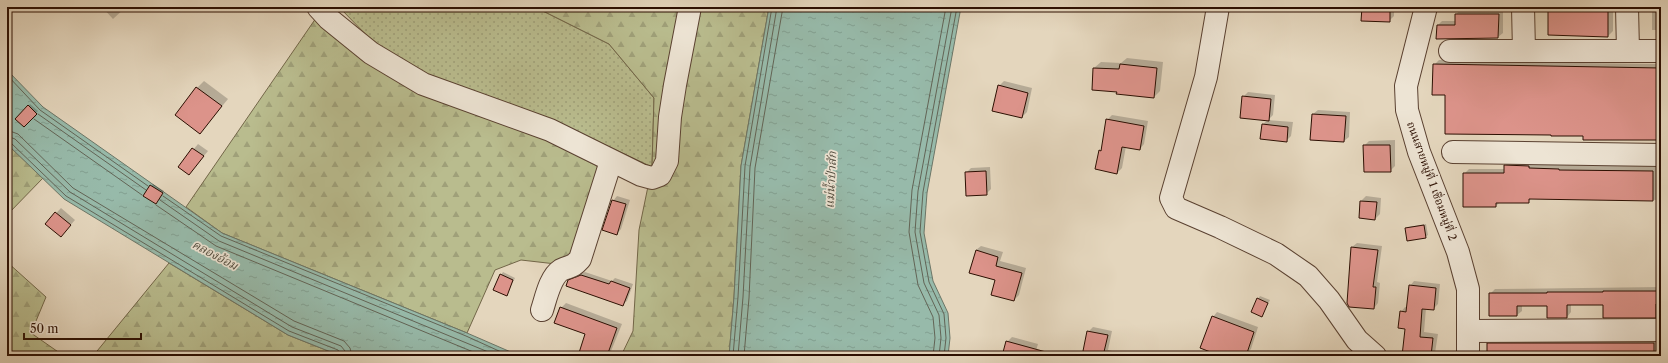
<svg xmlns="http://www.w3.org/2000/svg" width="1668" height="363" font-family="'Libre Caslon Text','Noto Serif Thai',serif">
<defs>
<pattern id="grass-dots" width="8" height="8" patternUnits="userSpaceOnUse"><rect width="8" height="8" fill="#b9bc8e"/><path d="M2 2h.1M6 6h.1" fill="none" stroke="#9fa079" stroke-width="1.8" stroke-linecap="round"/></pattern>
<pattern id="forest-firs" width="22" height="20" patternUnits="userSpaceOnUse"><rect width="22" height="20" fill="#b9bc8e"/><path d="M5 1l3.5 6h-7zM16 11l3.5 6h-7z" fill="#9fa079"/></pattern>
<pattern id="water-ripples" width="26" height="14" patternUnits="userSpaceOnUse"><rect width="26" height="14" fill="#97baaa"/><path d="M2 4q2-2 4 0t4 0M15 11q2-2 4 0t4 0" fill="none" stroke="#829f91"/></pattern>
</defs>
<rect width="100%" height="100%" fill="#e4d6bd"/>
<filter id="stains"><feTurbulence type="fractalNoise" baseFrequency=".005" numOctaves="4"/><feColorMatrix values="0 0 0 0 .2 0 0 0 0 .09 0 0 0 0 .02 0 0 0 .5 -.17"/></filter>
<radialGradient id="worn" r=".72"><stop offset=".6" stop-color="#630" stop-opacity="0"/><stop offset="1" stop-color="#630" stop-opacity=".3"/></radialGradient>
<polygon fill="url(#grass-dots)" stroke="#726648" points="339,7 535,7 609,44 654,98 652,167 565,126 427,77 375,44"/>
<g fill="url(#forest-firs)" stroke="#726648">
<polygon points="535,7 769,7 741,166 734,297 729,356 621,356 633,331 639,230 652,167 654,98 609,44"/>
<polygon points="316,18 367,53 607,165 572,261 556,264 521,260 495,270 467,333 222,233 186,207"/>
<polygon points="7,144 43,178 7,215"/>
<polygon points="7,262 46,297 31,333 64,356 7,356"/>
<polygon points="169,263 288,335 341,356 93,356"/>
</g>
<g fill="url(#water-ripples)" stroke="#6c7667">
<polygon points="769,7 961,7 927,193 924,233 933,281 948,313 950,338 948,356 729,356 734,297 741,166"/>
<polygon points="7,70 43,107 222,233 467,333 520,356 341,356 288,335 64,199 7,144"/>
</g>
<g fill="#0003">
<polygon points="102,7 126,7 113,19"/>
<polygon points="1363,7 1394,7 1394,16 1389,21"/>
<polygon points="1463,7 1497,7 1497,10 1503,10 1503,33 1498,37 1438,25 1442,21 1456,21 1456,14 1461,10 1463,10"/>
<polygon points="1549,7 1617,7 1613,10 1613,31 1608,36 1549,34"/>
<rect x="1652" y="7" width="9" height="23"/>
<polygon points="1127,58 1163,62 1160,91 1154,97 1118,91 1093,89 1094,68 1101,62 1121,63"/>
<polygon points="1439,60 1553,61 1582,62 1582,63 1661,64 1661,140 1584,135 1434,65"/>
<polygon points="204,81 228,99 200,133 197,88"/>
<polygon points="1004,81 1032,88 1027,112 1022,117 999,86"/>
<polygon points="1248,92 1275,95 1273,115 1268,120 1293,122 1291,136 1286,141 1263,124 1268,120 1243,97"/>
<polygon points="30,104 38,111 24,126 16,119"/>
<polygon points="1318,110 1350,112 1349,137 1344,141 1313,114"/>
<polygon points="1112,115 1148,121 1144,144 1140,149 1126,146 1122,168 1117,173 1100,151 1102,149 1107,120"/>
<polygon points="1395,140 1395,166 1390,171 1364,146 1369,141"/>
<polygon points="198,144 208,151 189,174 179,167"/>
<polygon points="1510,160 1564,164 1564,165 1661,166 1661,200 1532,198 1528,202 1500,202 1496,206 1464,174 1469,169 1505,169 1505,166"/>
<polygon points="990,167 991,189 986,194 966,173 971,168"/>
<polygon points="153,184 164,191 158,200 151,186"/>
<polygon points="617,196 630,200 621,229 617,234 613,201"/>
<polygon points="1366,196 1381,198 1380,214 1375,219 1361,201"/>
<polygon points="61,208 75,220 61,236 46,224"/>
<polygon points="1426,224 1428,235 1425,237 1406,229 1408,227"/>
<polygon points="1357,243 1382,246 1377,282 1380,283 1378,303 1374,308 1352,247"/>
<polygon points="981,246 1003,252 1000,261 1026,268 1019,295 1014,300 996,280 976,250"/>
<polygon points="503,272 515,278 506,295 501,275"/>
<polygon points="585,272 612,281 615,278 633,284 627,301 623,304 569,281 573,277"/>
<polygon points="1414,281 1440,284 1438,304 1433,309 1426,308 1424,332 1438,334 1435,353 1432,356 1411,356 1406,328 1401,312 1405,307 1407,307 1410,286"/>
<polygon points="1661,287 1661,317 1604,317 1604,304 1571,304 1571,312 1567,317 1548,305 1522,305 1522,311 1517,315 1490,315 1490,294 1495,289"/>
<polygon points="1260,296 1270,300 1262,316 1258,299"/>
<polygon points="566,303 622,324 609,356 578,356 586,334 561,308"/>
<polygon points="1217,312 1258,327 1251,349 1246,354 1242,356 1217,356 1213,317"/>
<polygon points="1093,327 1112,331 1108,350 1133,356 1083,356 1088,332"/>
<polygon points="1012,337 1038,344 1035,354 1045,356 1003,356 1007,342"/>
<polygon points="1661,338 1661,356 1488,356 1488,344 1493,339"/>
</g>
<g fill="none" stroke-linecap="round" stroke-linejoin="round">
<g stroke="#626456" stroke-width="1">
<polyline points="7,75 40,110 148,186"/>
<polyline points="38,114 146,190"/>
<polyline points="34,119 142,195"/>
<polyline points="7,130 18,134 73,188 294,321 344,341 350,348 352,356"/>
<polyline points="7,136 15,139 70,192 292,327 341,346 345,351 346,356"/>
<polyline points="7,141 11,143 66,196 289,331 338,350 341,356"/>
<polyline points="163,196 221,236 466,336 510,356"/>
<polyline points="160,200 219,241 498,356"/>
<polyline points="156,205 216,246 483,356"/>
<polyline points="733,356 738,297 745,166 772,7"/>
<polyline points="738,356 743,297 750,167 777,7"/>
<polyline points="744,356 749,298 755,168 783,7"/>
<polyline points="933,356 935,338 933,317 918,285 909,232 912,190 946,7"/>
<polyline points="939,356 941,338 939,315 924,283 915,232 918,191 952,7"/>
<polyline points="944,356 946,338 944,314 929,282 920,232 923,192 957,7"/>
</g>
</g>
<g fill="#dc938a" stroke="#2c0f02">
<polygon points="1362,7 1390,7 1390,22 1361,21"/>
<polygon points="1548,7 1608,7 1608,37 1548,35"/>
<polygon points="1455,14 1499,14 1498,38 1436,39 1437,25 1455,25"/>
<polygon points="1120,64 1157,68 1154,98 1116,94 1117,92 1092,90 1093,68 1119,69"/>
<polygon points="1433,64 1661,68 1661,140 1583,140 1583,136 1551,136 1551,135 1445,134 1445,95 1432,95"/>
<polygon points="998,85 1028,93 1022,118 992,111"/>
<polygon points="196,87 222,106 200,134 175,115"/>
<polygon points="1242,96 1271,99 1269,121 1240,118"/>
<polygon points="28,105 37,114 24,127 15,119"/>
<polygon points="1312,114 1346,116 1344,142 1310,140"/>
<polygon points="1106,119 1144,126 1140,150 1122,147 1117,174 1095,169 1099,150 1101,151"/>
<polygon points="1262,124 1288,127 1287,142 1260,139"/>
<polygon points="1363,145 1390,145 1391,172 1364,172"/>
<polygon points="192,148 204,156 189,175 178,167"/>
<polygon points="1504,165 1529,166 1529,168 1559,169 1559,170 1653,171 1653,201 1529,199 1529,203 1496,203 1496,207 1463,207 1463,173 1504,173"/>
<polygon points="986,171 987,195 966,196 965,172"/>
<polygon points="150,185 163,193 156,204 143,196"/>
<polygon points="612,200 626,204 617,235 602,230"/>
<polygon points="1360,201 1377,202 1375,220 1359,218"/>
<polygon points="55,212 71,225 61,237 45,224"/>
<polygon points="1424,225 1426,238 1407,241 1405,228"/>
<polygon points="1351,247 1378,250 1373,287 1376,287 1374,309 1349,307 1347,303"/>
<polygon points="976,250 998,257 996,266 1022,273 1014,301 991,295 995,280 969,273"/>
<polygon points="500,274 513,280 507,296 493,290"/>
<polygon points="581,275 609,284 611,281 630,288 623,306 566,286 568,280"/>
<polygon points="1409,285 1436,288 1434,310 1422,309 1420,337 1433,338 1431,356 1402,356 1405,329 1398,328 1400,311 1406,312"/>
<polygon points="1603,291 1661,291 1661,304 1656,304 1656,318 1603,318 1603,305 1567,305 1567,318 1547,318 1547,306 1517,306 1517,316 1489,316 1489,293 1547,293 1547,292 1603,292"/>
<polygon points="1257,298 1268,303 1262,317 1251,312"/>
<polygon points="560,307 617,328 607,356 578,356 585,334 554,323"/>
<polygon points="1212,316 1254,332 1246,356 1221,356 1200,348"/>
<polygon points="1087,331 1108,335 1103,356 1082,356"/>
<polygon points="1006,341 1046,352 1045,356 1002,356"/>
<rect x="1487" y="343" width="167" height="13"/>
</g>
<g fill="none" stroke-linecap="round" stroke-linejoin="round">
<g stroke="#5a4131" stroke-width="24">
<g id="minor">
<polyline points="318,7 329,19 371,53 423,84 550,130 641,175 652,178 660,175 667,161 670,117 675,85 690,7"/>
<polyline points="1218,7 1206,77 1171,198 1176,208 1220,227 1276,254 1308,276 1329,300 1357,340 1375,356"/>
<polyline points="1426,7 1406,86 1407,110 1419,152 1458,252 1468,289 1468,356"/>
<polyline points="1523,7 1524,51"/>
<polyline points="1627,7 1628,51"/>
<polyline points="1450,51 1661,51"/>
<polyline points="1453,152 1661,155"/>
<path d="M542,310C546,298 550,277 561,270C571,265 571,269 580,259L611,161"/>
<polyline points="1469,331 1661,330"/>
</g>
</g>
<use href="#minor" stroke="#ede4d4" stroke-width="22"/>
</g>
<g text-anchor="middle" stroke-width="3.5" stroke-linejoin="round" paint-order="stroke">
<g font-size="11" fill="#2c0f02" stroke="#ede4d4">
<text transform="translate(1432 181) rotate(70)" y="4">ถนนสายหมู่ที่ 1 เชื่อมหมู่ที่ 2</text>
</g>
<g font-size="12" font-style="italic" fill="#514b3d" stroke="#ede4d4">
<text transform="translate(831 180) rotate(-87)" y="4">แม่น้ำป่าสัก</text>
<text transform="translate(215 255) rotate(28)" y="4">คลองอ้อม</text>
</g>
</g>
<rect width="1668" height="363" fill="none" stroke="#e4d6bd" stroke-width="24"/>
<rect x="8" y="8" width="1652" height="347" fill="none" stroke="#2c0f02" stroke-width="2"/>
<rect x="12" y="12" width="1644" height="339" fill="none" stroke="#2c0f02"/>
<path d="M24 333v6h117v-6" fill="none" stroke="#2c0f02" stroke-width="2"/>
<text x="30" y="333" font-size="12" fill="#2c0f02" stroke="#ede4d4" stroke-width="3" paint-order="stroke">50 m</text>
<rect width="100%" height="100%" filter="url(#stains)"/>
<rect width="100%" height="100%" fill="url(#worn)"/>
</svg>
